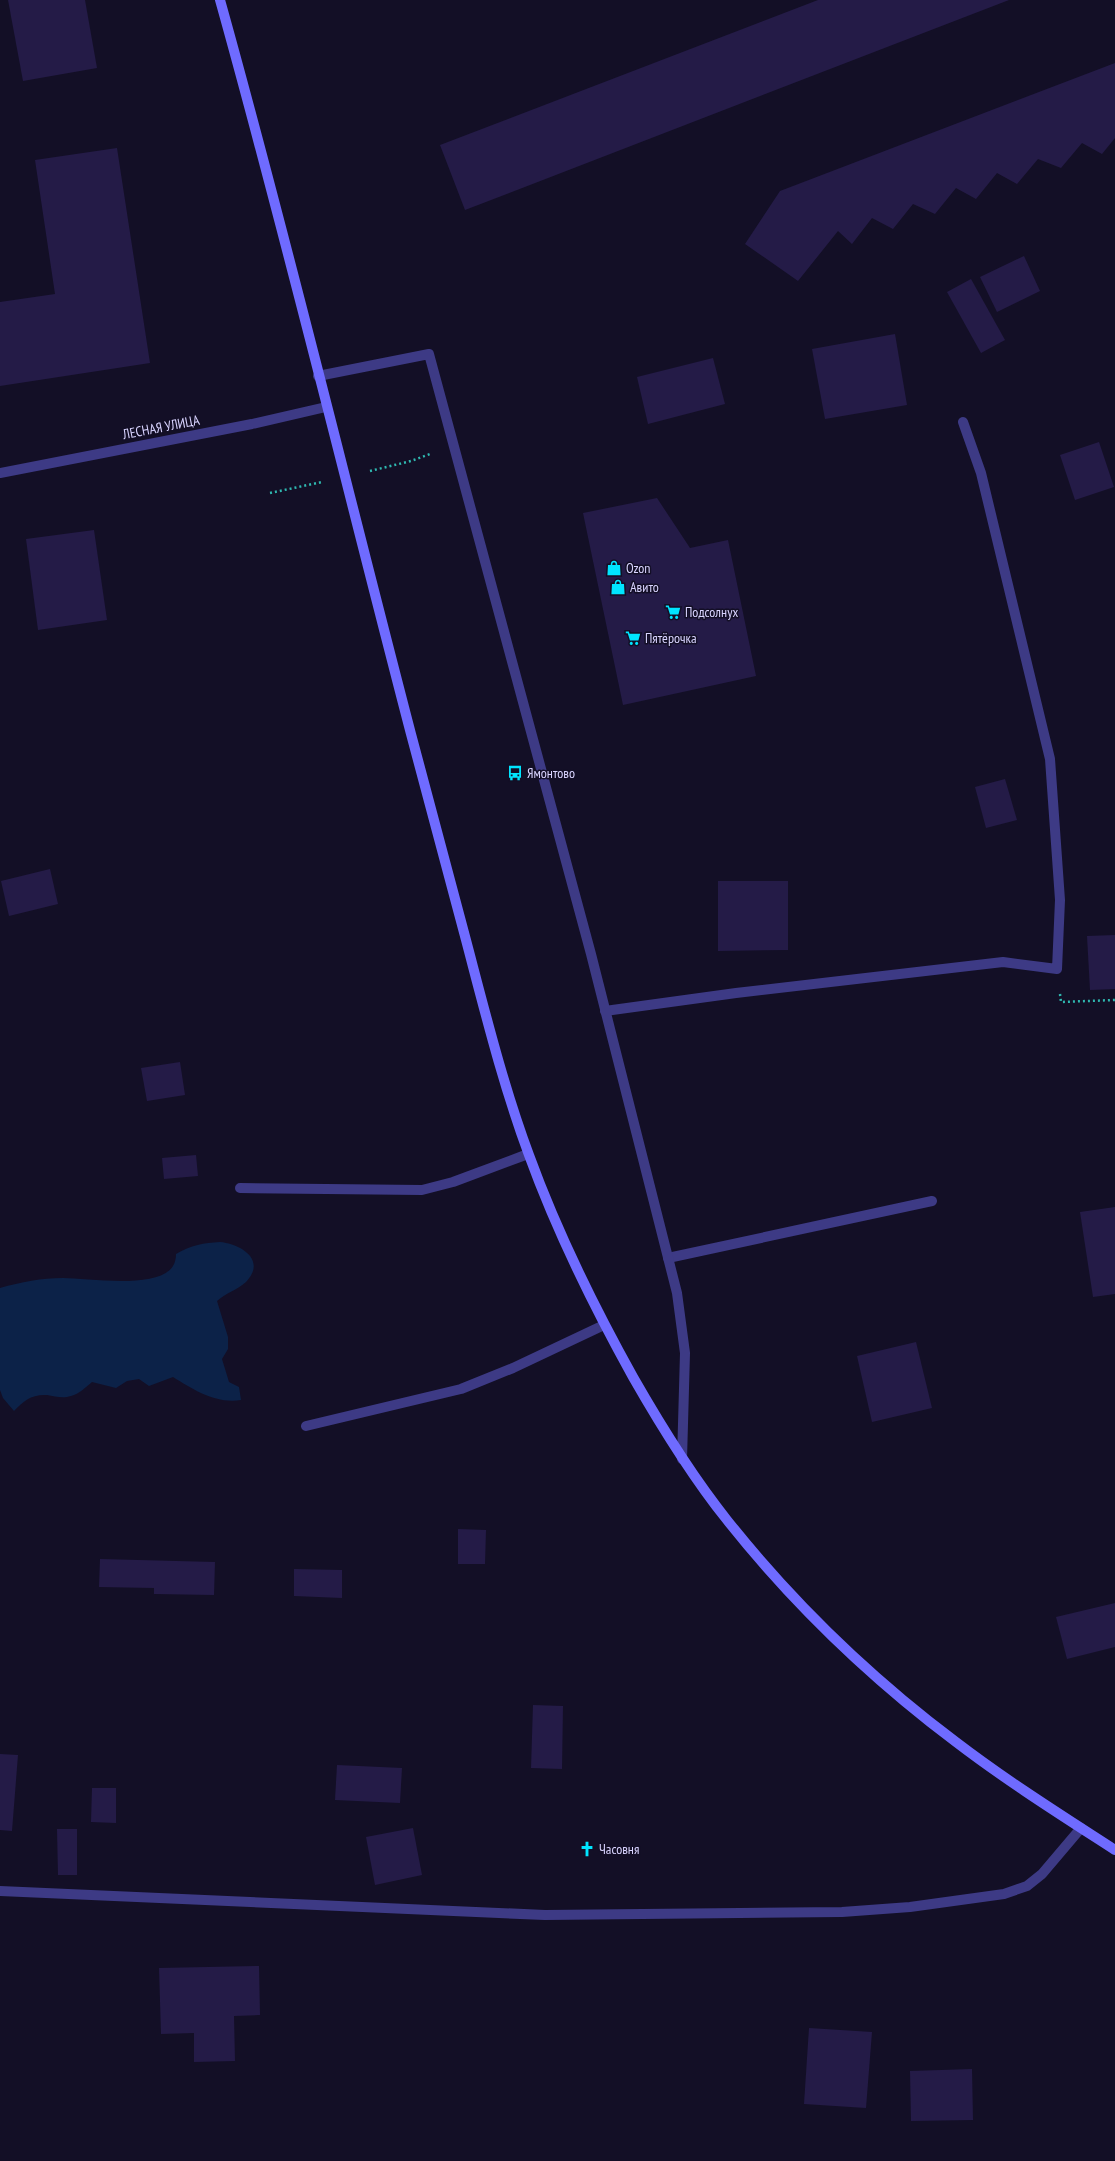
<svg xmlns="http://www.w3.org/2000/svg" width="1115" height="2161" font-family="'PT Sans Narrow',sans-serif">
<rect width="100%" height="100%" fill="#130f26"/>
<path fill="#0c2248" d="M220,1242C241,1244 267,1260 246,1282C237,1290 226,1293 217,1301L228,1337V1349L222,1359L229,1382L239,1387L241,1400C216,1404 194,1390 173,1377L149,1386L139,1379L127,1381L116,1388L92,1382C86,1387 79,1394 71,1396C62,1399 55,1396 47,1395C32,1394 23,1401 14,1411L3,1398L0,1390V1288C21,1282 42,1278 63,1278C87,1278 158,1290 173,1266C175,1263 176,1258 176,1254C191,1245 204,1243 220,1242Z"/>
<g fill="#241b47">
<polygon points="8,0 85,0 97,68 23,81"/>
<polygon points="818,0 1009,0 465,210 440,145"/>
<polygon points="1115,63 1115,138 1102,154 1082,143 1061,168 1038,159 1017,184 997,173 976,199 956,188 935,214 913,204 893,229 872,218 852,244 838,231 798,281 745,244 780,191"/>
<polygon points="117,148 150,363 0,386 0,302 55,294 35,160"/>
<polygon points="1024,256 1040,291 997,312 980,277"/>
<polygon points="971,279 1005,340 981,353 947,292"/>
<polygon points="895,334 907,405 825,419 812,349"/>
<polygon points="713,358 725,404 648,424 637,377"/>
<polygon points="1099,442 1114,487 1075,500 1060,455"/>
<polygon points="657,498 690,548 728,540 756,676 623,705 583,513"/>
<polygon points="94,530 107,620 38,630 26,539"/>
<polygon points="1005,779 1017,820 986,828 975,787"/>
<polygon points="50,869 58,904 9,916 1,881"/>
<polygon points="718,881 788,881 788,950 718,951"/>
<polygon points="1115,935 1115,989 1090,990 1087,936"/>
<polygon points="180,1062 185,1095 147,1101 141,1068"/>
<polygon points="196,1155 198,1176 164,1179 162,1158"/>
<polygon points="1115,1207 1115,1294 1093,1297 1080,1212"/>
<polygon points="916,1342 932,1408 872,1422 857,1356"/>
<polygon points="458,1529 486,1530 485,1564 458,1564"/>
<polygon points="100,1559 215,1562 214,1595 154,1594 154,1588 99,1587"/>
<polygon points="294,1569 342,1570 342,1598 294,1596"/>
<polygon points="1115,1603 1115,1647 1067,1659 1056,1617"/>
<polygon points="533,1705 563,1706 562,1769 531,1768"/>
<polygon points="0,1754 18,1755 12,1831 0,1830"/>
<polygon points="337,1765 402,1768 400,1803 335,1800"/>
<polygon points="92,1788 116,1788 116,1823 91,1822"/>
<polygon points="413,1828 422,1875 375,1885 366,1837"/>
<polygon points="57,1829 77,1829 77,1875 58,1875"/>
<polygon points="259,1966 260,2015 234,2016 235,2061 194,2062 194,2033 161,2034 159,1968"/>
<polygon points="809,2028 872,2032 866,2108 804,2104"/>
<polygon points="972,2069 973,2120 911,2121 910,2071"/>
</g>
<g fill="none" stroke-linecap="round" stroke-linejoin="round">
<g stroke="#2fb8b0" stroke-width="2.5" stroke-dasharray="2 3" stroke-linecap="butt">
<polyline points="370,471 411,461 430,454"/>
<polyline points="270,493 322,482"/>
<polyline points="1060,994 1061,1002 1115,1000"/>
</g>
<g stroke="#3d3a85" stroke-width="10">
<polyline points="605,1011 736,993 1003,962 1057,969 1060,900 1050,759 981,473 963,422"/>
<polyline points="240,1188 422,1190 453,1182 528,1154"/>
<polyline points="668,1258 932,1201"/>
<polyline points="306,1426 461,1389 513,1368 604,1325"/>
</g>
<g stroke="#3d3a85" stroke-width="10">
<polyline points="318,376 429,354 591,954 677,1293 685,1353 682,1459"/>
<polyline points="0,473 252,424 326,407"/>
<polyline points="0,1891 545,1915 842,1912 910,1907 1004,1894 1027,1886 1042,1874 1081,1828"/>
</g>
<path stroke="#6f6bff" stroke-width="10" d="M220,0C288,243 347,489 411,734C429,802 447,871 466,940C485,1012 503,1085 529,1155C557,1232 593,1305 633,1377C661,1426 691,1475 727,1520C793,1603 871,1678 956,1742C1007,1781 1061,1815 1115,1850"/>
</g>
<defs>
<g id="shop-bare" transform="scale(1.2)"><path d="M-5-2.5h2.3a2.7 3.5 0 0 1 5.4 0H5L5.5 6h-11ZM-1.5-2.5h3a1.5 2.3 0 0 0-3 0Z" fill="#00e5ff" stroke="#130f26" stroke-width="2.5" paint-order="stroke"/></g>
<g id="supermarket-bare" transform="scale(1.2)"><path d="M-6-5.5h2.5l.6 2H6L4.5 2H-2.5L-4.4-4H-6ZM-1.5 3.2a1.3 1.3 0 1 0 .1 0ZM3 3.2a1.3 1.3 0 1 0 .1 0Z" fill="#00e5ff" stroke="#130f26" stroke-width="2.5" paint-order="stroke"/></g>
<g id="bus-bare" transform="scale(1.2)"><path d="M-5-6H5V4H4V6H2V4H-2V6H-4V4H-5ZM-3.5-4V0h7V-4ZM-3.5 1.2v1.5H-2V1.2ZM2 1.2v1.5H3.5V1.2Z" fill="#00e5ff" stroke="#130f26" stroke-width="2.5" paint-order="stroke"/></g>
<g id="church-bare" transform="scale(1.2)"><path d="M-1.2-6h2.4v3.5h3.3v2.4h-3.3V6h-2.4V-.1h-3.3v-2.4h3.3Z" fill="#00e5ff" stroke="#130f26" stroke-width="2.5" paint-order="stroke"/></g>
</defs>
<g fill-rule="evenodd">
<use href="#shop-bare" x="614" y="568"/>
<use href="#shop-bare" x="618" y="587"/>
<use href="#supermarket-bare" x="673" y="612"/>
<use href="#supermarket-bare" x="633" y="638"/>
<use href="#bus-bare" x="515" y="773"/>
<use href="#church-bare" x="587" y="1849"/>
</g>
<g text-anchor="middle" stroke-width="3" stroke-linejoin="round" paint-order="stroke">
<g font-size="14" fill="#d9d4ff" stroke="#130f26">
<text transform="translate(161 427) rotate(-11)" y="5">ЛЕСНАЯ УЛИЦА</text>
</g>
<g font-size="14" fill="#d9d4ff" stroke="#130f26" text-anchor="start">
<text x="626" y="573">Ozon</text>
<text x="630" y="592">Авито</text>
<text x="685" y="617">Подсолнух</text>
<text x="645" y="643">Пятёрочка</text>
<text x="527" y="778">Ямонтово</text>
<text x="599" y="1854">Часовня</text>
</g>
</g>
</svg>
